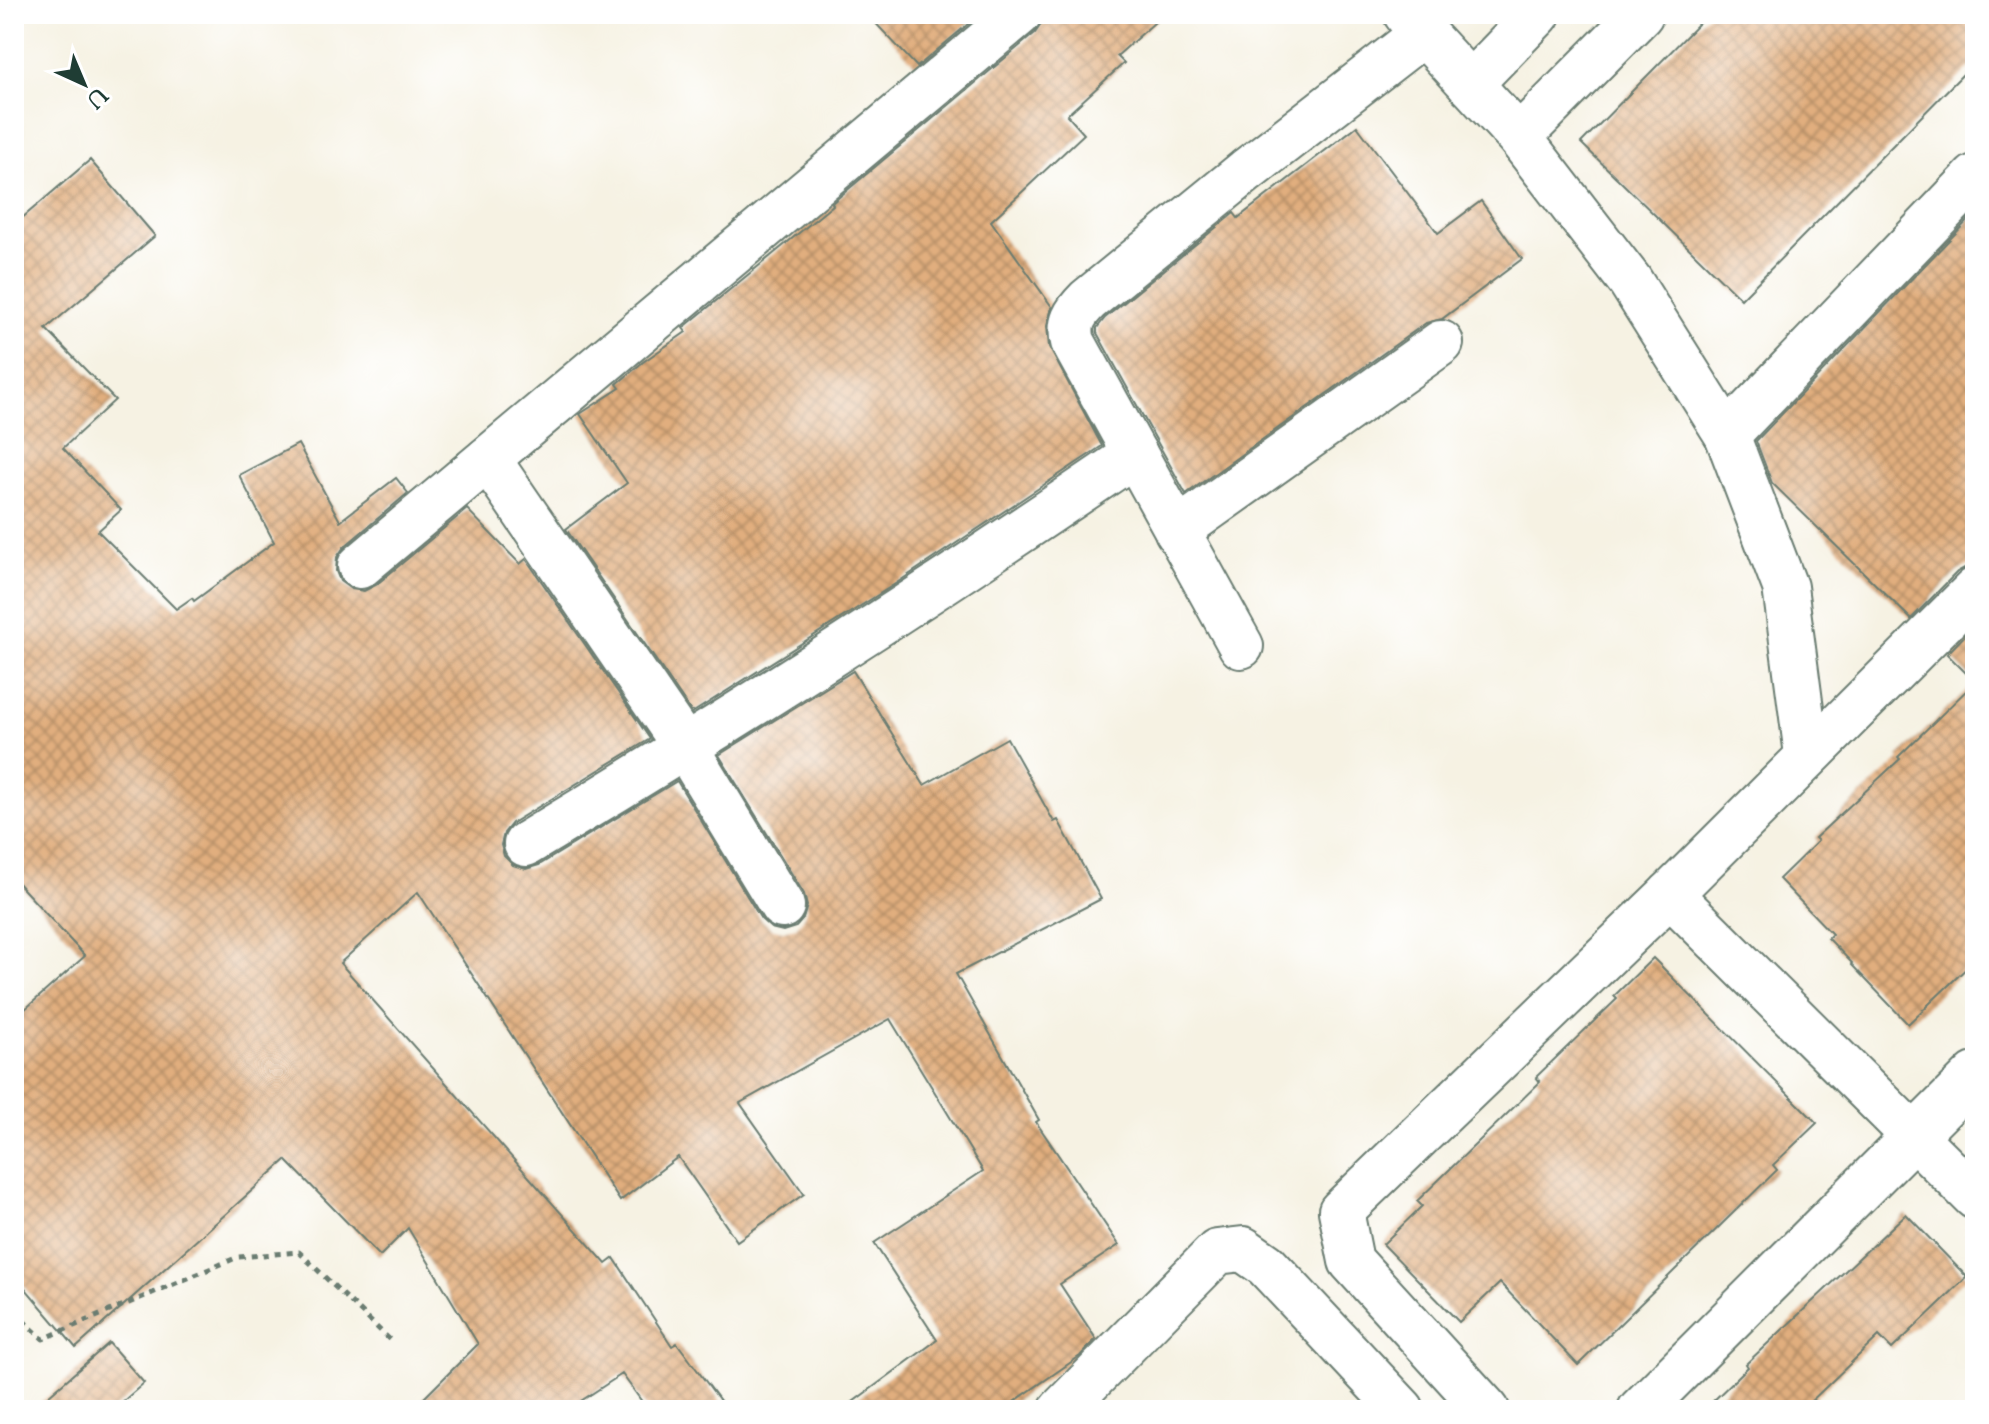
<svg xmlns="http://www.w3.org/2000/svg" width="1989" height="1424" font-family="'Sorts Mill Goudy',serif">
<defs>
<pattern id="building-cross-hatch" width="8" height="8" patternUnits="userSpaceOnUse" patternTransform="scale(2)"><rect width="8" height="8" fill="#e1ae7e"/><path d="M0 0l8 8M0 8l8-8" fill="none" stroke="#b68f68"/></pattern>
</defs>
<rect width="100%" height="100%" fill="#fff"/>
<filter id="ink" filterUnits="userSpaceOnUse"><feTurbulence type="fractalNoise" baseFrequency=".0125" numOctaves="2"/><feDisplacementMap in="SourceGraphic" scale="16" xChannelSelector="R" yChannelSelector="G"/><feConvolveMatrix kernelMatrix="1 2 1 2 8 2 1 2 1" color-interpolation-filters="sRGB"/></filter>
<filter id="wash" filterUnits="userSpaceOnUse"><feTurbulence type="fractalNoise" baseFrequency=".006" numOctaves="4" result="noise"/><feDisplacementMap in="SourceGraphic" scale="32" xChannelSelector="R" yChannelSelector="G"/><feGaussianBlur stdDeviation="1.8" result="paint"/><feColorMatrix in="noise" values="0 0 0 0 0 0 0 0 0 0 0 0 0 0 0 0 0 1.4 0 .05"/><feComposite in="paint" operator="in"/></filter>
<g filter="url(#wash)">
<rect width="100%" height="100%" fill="#f6f2e3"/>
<g id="blocks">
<g fill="url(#building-cross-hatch)">
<polygon points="867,14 980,14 917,67"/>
<polygon points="1043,14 1164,14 1117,56 1124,63 1067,115 1084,134 991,221 1052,307 1047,326 1049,347 1102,446 895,584 692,713 566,529 627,483 580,414 620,388 617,384 643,362 686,332 683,328 833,205 832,203 1035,33 1042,23"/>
<polygon points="1708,14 1975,14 1975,62 1741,299 1581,143"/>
<polygon points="1357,126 1438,233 1481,201 1522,259 1442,319 1426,323 1186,494 1097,333 1097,328 1105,318 1234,213 1238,218"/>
<polygon points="90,160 155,236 46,329 115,400 63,448 121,510 98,531 176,609 192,598 194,601 274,542 239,475 298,444 340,521 396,478 408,493 344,547 337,557 336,571 340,581 351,589 364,591 376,585 467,509 520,564 526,559 650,739 512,823 504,833 501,845 504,856 513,865 526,869 539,865 677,781 761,919 771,928 783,931 796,927 803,919 807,906 804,894 719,755 853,671 924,785 1007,738 1054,822 1058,820 1101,899 956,974 1039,1120 1036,1122 1119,1245 1060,1284 1096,1339 1080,1356 1002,1410 842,1410 937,1340 874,1243 983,1171 890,1019 740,1103 804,1194 737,1241 678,1157 620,1201 418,892 340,963 606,1264 614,1258 672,1346 677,1343 727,1410 648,1410 622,1374 567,1410 412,1410 478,1344 408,1228 380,1256 286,1160 76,1348 14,1275 14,1019 85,956 14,879 14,225"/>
<polygon points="1975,213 1975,566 1968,566 1957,572 1911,619 1772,483 1756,441"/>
<polygon points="1975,625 1975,682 1947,654"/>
<polygon points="1975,682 1975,960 1908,1024 1851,964 1852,963 1828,938 1832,934 1779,879 1818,841 1815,838 1900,759 1898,757"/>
<polygon points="1653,958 1817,1123 1773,1165 1777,1170 1578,1365 1500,1283 1459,1322 1383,1244 1422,1206 1417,1201 1540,1082 1536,1077 1617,999 1614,996"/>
<polygon points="1906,1214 1967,1277 1892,1349 1879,1336 1802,1410 1704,1410 1748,1367 1746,1364 1765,1346"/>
<polygon points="109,1343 144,1383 113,1410 32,1410"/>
</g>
</g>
</g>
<g filter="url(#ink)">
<use href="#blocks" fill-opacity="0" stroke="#6a7c71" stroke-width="2"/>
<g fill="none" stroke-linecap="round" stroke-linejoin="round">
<g stroke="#6a7c71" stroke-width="48">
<g id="street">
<polyline points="1406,14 1519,137 1630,281 1727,435 1785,587 1807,755"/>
<polyline points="1470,84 1538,14"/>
<polyline points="1519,137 1641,14"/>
<polyline points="1727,435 1975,177"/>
<polyline points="488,459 686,748 782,906"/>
<polyline points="1177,531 1441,343"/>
<polyline points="360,566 1019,14"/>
<path d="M1241,646L1073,342C1068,323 1075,313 1088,300L1246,171L1424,33"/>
<path d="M526,844C733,720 935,590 1135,454"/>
<polyline points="1670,894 1975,1197"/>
<polyline points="1061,1410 1217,1252 1243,1249 1266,1265 1402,1410"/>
<polyline points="1487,1410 1351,1261 1341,1211 1670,894 1975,590"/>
<polyline points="1640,1410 1975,1075"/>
</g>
</g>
<polyline stroke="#6a7c71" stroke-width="5" stroke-dasharray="6 6" stroke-linecap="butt" points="14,1312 43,1339 238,1257 299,1252 390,1340"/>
<use href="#street" stroke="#fff" stroke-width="44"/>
</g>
</g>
<rect width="1989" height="1424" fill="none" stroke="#fff" stroke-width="48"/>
<g transform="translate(84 84) rotate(136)" stroke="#ffffff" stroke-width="6" paint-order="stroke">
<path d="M0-6L14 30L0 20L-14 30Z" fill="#1f3d34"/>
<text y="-12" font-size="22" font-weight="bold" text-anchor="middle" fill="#1f3d34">U</text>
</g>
</svg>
